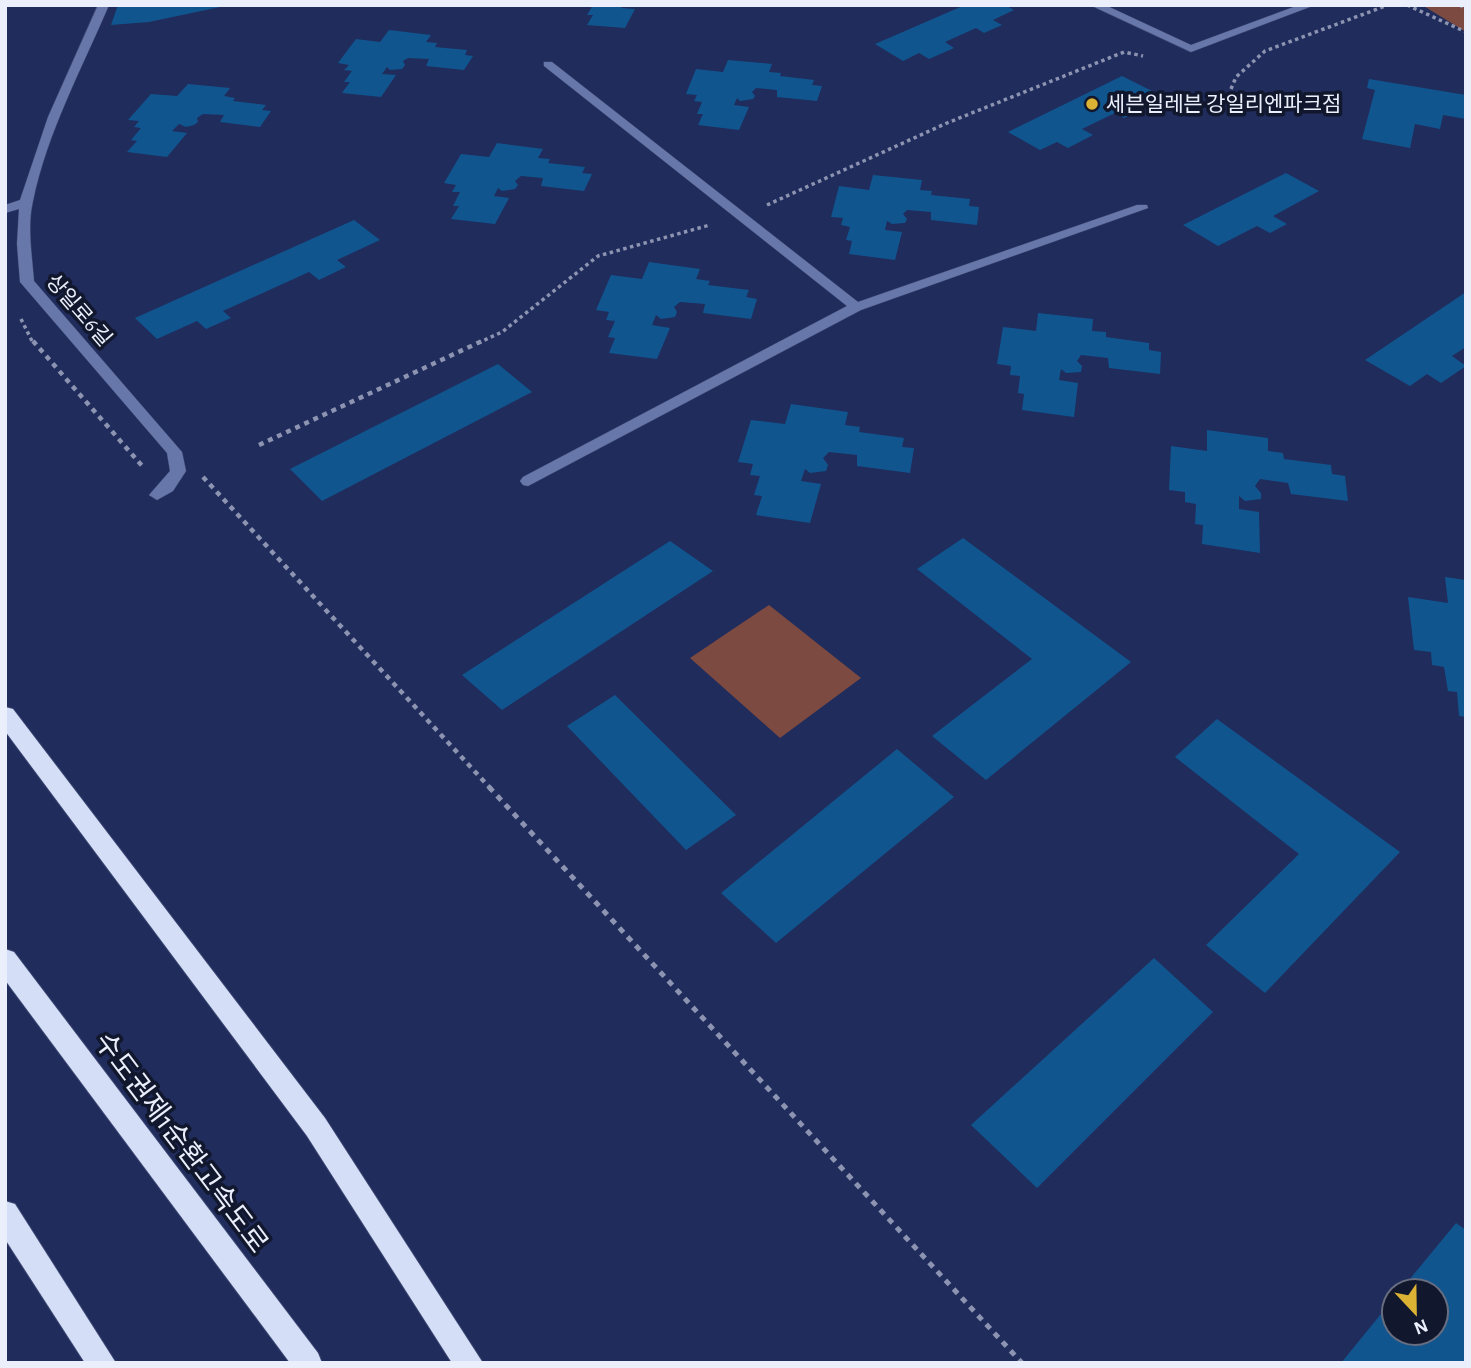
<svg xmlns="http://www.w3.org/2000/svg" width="1471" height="1368" font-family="'Alegreya Sans','Noto Sans KR',sans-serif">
<rect width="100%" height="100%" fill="#202c5c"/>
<g fill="#7c4a41">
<polygon points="1422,5 1466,5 1466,32"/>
<polygon points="769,605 861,678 780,738 690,658"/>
</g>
<g fill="#11558f">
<polygon points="118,5 225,5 225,6 149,22 111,25"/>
<polygon points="593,5 623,5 621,8 635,9 625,28 587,25 593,15 587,15"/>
<polygon points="965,5 1005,5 1014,10 993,20 1002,25 984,33 976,28 945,42 954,48 929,59 919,53 903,61 875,44"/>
<polygon points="389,30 431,35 426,42 437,43 435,47 467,50 465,55 473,56 464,70 426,66 429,59 408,58 403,61 405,65 402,69 390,70 387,67 382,74 396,75 381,97 342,93 350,82 344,82 352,71 344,70 349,65 338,63 356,39 380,42"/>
<polygon points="728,60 772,64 769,72 781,73 780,76 814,80 812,85 822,86 817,101 777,97 777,90 756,88 752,92 755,96 753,99 740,101 737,98 734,105 749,107 739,130 698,125 703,114 697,114 702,102 694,101 697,95 686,94 696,69 723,72"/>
<polygon points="1122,76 1154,92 1132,103 1142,109 1124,118 1115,113 1082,129 1093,135 1068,148 1057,142 1040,150 1008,132"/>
<polygon points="1369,79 1466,95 1466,119 1443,115 1440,129 1415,124 1410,148 1362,139 1375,90 1367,88"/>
<polygon points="188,84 230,88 224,96 235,98 233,101 266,105 262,110 271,111 260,127 220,122 224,115 203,114 197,118 198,122 194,125 186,127 179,124 172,131 187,133 167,157 127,152 137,141 131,140 141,128 134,127 139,121 128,120 151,94 177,96"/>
<polygon points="497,143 543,149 538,158 550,159 548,163 585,167 582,173 592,174 584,191 541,186 543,178 521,176 515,181 518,185 515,189 502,191 498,188 494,196 509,198 495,224 451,219 459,206 453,206 460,192 452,192 456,185 444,183 461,154 489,157"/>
<polygon points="1286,173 1319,191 1273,216 1287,224 1270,233 1257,226 1218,246 1183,225"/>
<polygon points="873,175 922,180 920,190 932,191 931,195 970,199 969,206 979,207 977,225 931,220 931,212 907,210 903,214 907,219 905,223 892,224 887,221 885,230 902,232 895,260 849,254 852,241 846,240 850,227 841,225 843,218 831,217 839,186 869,190"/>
<polygon points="354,220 380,240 337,260 346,267 319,280 309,272 223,311 231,318 206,329 197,321 157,339 135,318"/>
<polygon points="649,262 700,269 696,279 710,281 708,285 749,290 746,297 757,299 751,319 703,313 705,304 680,302 674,307 677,312 675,317 661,319 656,315 652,325 670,328 657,359 609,353 615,338 608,337 615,321 606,320 609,312 596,310 611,275 642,279"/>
<polygon points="1466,292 1466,347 1452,356 1466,366 1441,383 1427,374 1410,386 1365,360"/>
<polygon points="1038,313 1093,319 1092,331 1106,332 1106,337 1149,343 1149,350 1161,352 1160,374 1109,368 1108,358 1081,355 1077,361 1082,366 1081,372 1066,373 1061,369 1059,380 1078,383 1074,417 1022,410 1024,394 1018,393 1020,376 1010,375 1011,366 997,364 1003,327 1036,331"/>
<polygon points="498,364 532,392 322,501 290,469"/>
<polygon points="791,404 848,412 845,425 860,427 859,432 904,438 902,447 914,448 910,473 857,466 857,455 829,452 823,458 828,465 826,471 810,473 805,469 801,481 821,484 810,523 756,515 762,496 754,495 760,476 750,475 753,464 738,462 751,420 785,424"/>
<polygon points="1207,430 1268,438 1268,451 1283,453 1284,459 1331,465 1332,474 1345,476 1348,501 1291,494 1288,483 1260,479 1255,486 1261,493 1261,499 1245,501 1239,496 1239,509 1259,512 1260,553 1202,544 1203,525 1195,524 1196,504 1185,502 1185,492 1169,490 1171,446 1207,451"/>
<polygon points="963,538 1131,662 986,780 932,736 1032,659 917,569"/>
<polygon points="670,541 713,571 502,710 462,675"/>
<polygon points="1445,577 1466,580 1466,717 1459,716 1457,692 1448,691 1444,667 1432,665 1431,652 1414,650 1408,597 1448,603"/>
<polygon points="615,695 736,815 686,850 567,726"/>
<polygon points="1217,719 1400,852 1265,993 1206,945 1299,854 1175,757"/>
<polygon points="897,749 954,797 776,943 721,893"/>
<polygon points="1154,958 1213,1012 1037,1188 971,1125"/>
<polygon points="1456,1223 1466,1230 1466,1363 1341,1363 1394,1298 1394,1333 1436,1333 1436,1291 1400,1291"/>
</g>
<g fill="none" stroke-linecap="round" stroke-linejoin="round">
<g stroke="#3c4772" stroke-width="1">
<g id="minor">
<path d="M98,5H109C82,68 47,133 33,201C27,226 32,255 34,281L182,452L186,471L173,491L157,500L149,495L170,471L167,453L20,282L17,244L19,209L5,213V205L20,200L48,117Z"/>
<polygon points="1090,5 1105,5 1191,45 1299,5 1315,5 1191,52"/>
<polygon points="544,62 552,62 858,302 1137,205 1147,205 1148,208 861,310 528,486 523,485 520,481 523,477 847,306 544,66"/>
</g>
</g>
<g stroke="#3c4772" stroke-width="2">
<g id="highway">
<polygon points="5,707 13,709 325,1118 483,1363 452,1363 307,1136 5,731"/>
<polygon points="5,949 14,952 318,1353 322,1363 290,1363 5,980"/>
<polygon points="5,1201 15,1204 116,1363 85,1363 5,1239"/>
</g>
</g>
<g stroke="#8c94b1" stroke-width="3.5" stroke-dasharray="3.5 3.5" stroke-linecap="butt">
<polyline points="1407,5 1466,32"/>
<polyline points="1460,5 1466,10"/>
<polyline points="1231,89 1236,77 1265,51 1388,5"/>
<polyline points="767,205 947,123 1124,52 1143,56"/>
<polyline points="21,319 33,343"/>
<polyline points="478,343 502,332 598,256 710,225"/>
</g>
<g stroke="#8c94b1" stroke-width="4.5" stroke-dasharray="5 5" stroke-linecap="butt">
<polyline points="33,341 144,468"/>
<polyline points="259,445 482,341"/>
<polyline points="203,477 491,789"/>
</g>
<polyline stroke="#8c94b1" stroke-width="5" stroke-dasharray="6 6" stroke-linecap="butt" points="489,787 1022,1363"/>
<use href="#minor" fill="#6777a9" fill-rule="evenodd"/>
<use href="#highway" fill="#d5def7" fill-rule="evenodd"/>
</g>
<circle fill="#dbb233" stroke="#11172c" stroke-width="2.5" cx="1092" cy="104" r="7"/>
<g text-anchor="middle" stroke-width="7" stroke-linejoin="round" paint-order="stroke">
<g font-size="21" fill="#ebeffc" stroke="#11172c" text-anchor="start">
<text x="1106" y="111">세븐일레븐 강일리엔파크점</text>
</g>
<g font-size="21" fill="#ebeffc" stroke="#11172c">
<text transform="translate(79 310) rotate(49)" y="7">상일로6길</text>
</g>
<g font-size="28" fill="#ebeffc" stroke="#11172c">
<text transform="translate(182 1142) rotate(53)" y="10">수도권제1순환고속도로</text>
</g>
</g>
<rect width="1471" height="1368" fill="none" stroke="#ebeffc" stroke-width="14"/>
<g transform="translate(1415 1312) rotate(158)"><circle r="33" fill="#11172c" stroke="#686d7f" stroke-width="2"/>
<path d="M0-5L12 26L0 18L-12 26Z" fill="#dbb233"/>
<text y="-10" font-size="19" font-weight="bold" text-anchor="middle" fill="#ebeffc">N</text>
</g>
</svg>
